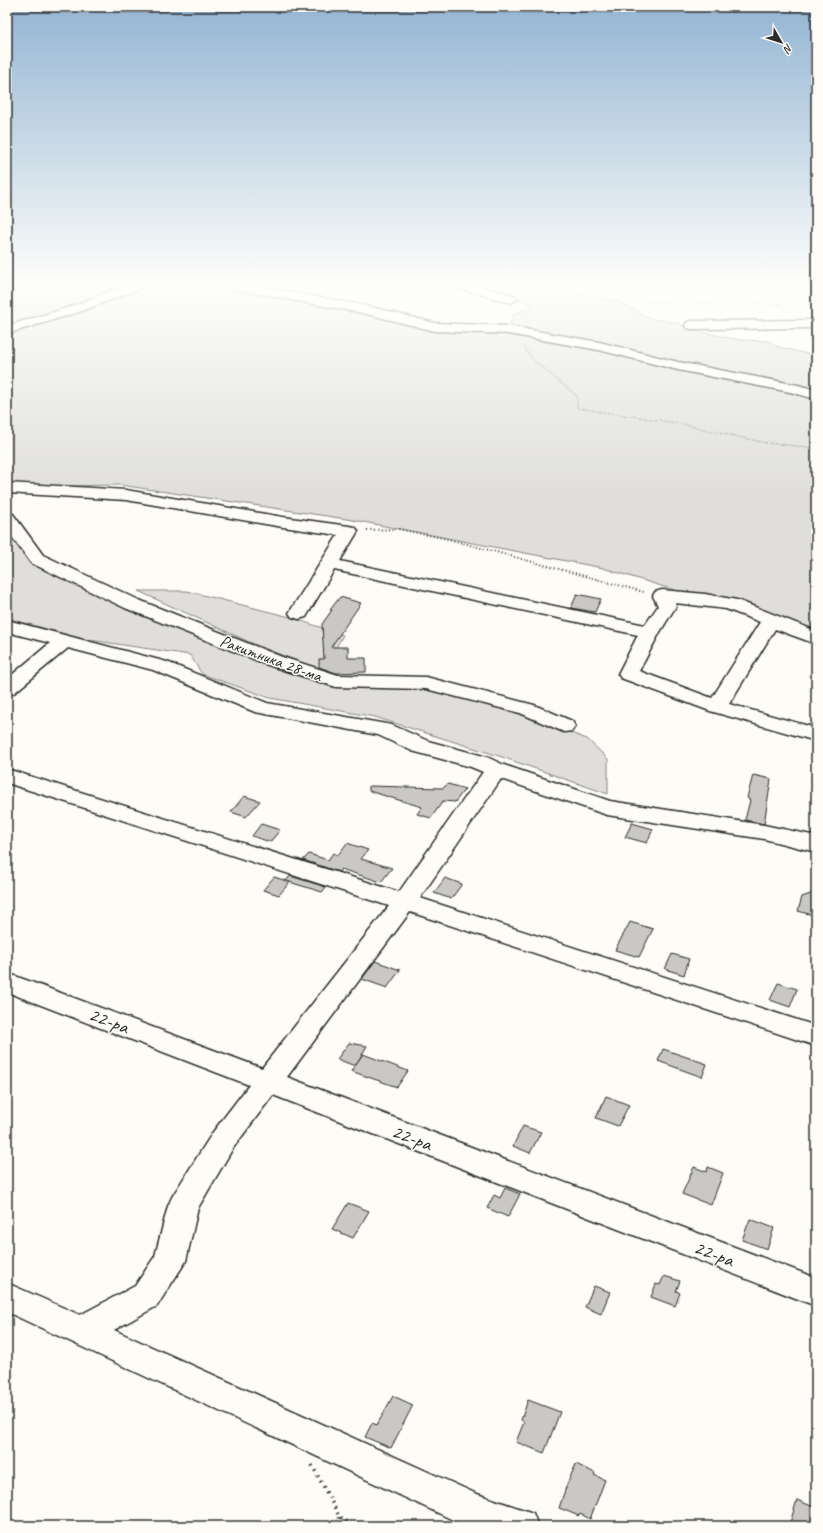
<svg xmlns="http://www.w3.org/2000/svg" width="823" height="1533" font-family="Caveat,sans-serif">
<rect width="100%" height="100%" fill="#fdfcf7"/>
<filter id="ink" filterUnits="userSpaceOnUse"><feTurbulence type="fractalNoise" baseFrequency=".025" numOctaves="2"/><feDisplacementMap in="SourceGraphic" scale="8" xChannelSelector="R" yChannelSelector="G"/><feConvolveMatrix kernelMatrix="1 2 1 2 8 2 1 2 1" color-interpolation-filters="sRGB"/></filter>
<g filter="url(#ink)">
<g fill="#dfdeda" stroke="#858482">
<polygon points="7,284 121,284 112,289 47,315 7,325"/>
<path d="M150,284H219L291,297L443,330H508L513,315L535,305L466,284H548L554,287L618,302L652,319L678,323L691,330L740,340L770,341L775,346L816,356V630L771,620L603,568L353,520L120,485L7,487V333C57,322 104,306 150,284Z"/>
<polygon points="20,540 34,560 271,667 331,687 426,689 521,714 587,739 608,759 608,794 499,756 375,717 270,698 202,674 190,655 83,639 7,618 7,543"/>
<polygon points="138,591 187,591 290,617 343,635 323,671 256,645"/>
</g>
<g fill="#c9c8c4" stroke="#2b2b2b">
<polygon points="577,594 601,599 595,612 571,608"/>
<polygon points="340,597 361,603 331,647 348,647 348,658 366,658 366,672 336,673 319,667 319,659 324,659 322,624 332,610 330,610"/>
<polygon points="753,775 771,779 764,824 745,820 750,800 747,798"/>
<polygon points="448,784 465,789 455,802 443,801 431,818 417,814 422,807 369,791 369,786 443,788"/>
<polygon points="244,796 260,801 246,817 231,812"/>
<polygon points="632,823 653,829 647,843 625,837"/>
<polygon points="261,824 280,830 270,842 252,836"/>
<polygon points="347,843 368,850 361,859 392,868 381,882 341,869 339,872 303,860 309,854 328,860 333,853 338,855"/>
<polygon points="290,876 326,887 322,892 286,881"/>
<polygon points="274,877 290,882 279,895 263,890"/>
<polygon points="445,878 462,884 451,899 434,893"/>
<polygon points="816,892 816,916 798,911 802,897"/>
<polygon points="630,922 653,929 639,957 615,950"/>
<polygon points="672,954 689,959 684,975 665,969"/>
<polygon points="375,961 400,970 387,988 362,979"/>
<polygon points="778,983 797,989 790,1007 770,1000"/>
<polygon points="349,1043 367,1046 355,1066 337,1059"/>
<polygon points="663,1049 707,1064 702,1077 658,1061"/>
<polygon points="363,1054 408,1071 397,1087 351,1071"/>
<polygon points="606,1096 629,1105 618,1126 596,1118"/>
<polygon points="523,1126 541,1132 530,1153 513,1146"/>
<polygon points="694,1167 707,1172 708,1167 723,1173 711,1205 682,1194"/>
<polygon points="505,1188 520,1194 508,1217 487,1208 494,1195 500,1198"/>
<polygon points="348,1203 369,1211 353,1238 332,1229"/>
<polygon points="750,1219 774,1228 767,1249 742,1240"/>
<polygon points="664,1276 680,1281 676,1291 680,1293 675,1306 651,1297 656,1284 660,1285"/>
<polygon points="594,1286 610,1292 601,1314 585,1307"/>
<polygon points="393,1396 413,1405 391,1448 365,1437 372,1423 377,1425"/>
<polygon points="528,1400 560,1412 544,1453 516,1442 524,1422 521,1420"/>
<polygon points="576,1464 595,1473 594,1475 605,1480 590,1519 580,1514 579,1516 559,1508 567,1484"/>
<polygon points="797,1500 816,1508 816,1526 789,1526"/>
</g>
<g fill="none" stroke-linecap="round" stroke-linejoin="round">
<g stroke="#2b2b2b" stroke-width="3">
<g id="minor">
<polygon points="129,284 145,284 144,287 79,312 7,334 7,326 70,307"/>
<polygon points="222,284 246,284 367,306 435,323 508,326 599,342 678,362 798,385 816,390 816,399 790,392 678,370 599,350 508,334 435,331 367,314 228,288"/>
<polygon points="454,284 472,284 516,296 518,299 511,303 455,287"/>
<polygon points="816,320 816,328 692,329 687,328 685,325 687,322 692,321"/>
<path d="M7,483L126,490L283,517L349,526L355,527L358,531L340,561L645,625L658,606L653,596L655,592L662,590L705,594L737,600L816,631V644L775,629L729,704L816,728V741L710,711L621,678L618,674L638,635L334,570L306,617L299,619L292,617L289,613L338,535L283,527L126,500L7,493ZM675,603L726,609L760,622L712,698L639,671L660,632L676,606Z"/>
<polygon points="7,513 13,514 43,555 139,600 282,657 338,675 426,677 534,705 572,721 575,726 572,731 564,732 520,713 426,689 336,687 268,665 125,608 31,563 7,530"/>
<polygon points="7,620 167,662 267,703 392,725 428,741 487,757 504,765 610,801 764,825 816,836 816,852 764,839 607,815 501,779 420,898 816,1026 816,1046 410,912 287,1077 816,1278 816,1306 273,1095 233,1148 198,1208 186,1261 157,1306 114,1330 477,1494 533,1513 538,1526 466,1526 7,1312 7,1283 80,1315 135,1286 155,1256 168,1206 172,1197 213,1132 249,1085 7,992 7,973 262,1068 389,906 7,783 7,769 399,892 483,772 471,767 412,751 378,735 255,712 153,670 68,648 14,693 7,695 7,679 50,643 7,632"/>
</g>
</g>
<g stroke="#2b2b2b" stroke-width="1.5" stroke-dasharray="0.5 2" stroke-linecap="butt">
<polyline points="751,284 777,303"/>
<polyline points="615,300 777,304"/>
<polyline points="787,311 777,304 816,304"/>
<polyline points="524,347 533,360 577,396 577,408 677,423 766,443 816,448"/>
</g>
<polyline stroke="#2b2b2b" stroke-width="2" stroke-dasharray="1 2.5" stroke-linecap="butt" points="367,530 398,529 448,539 644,592"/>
<g stroke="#2b2b2b" stroke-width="3.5" stroke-dasharray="1.5 4.5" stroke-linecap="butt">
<polyline points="312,1465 339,1516 353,1526"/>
<polyline points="339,1517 339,1526"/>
</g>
<use href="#minor" fill="#fdfcf7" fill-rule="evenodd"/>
</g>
</g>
<linearGradient id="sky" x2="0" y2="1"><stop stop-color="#93b4d2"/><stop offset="0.57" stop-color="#fefefb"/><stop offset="1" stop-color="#fefefb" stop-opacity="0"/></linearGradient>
<rect width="823" height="498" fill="url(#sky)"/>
<g text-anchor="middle" stroke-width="3" stroke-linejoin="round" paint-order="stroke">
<g font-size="17" fill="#2b2b2b" stroke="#fdfcf7">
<text transform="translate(271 658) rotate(20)" y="6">Ракитника 28-ма</text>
</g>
<g font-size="20" fill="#2b2b2b" stroke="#fdfcf7">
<text transform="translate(109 1020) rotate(21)" y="7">22-ра</text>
<text transform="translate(412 1137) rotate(21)" y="7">22-ра</text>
<text transform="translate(714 1253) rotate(21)" y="7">22-ра</text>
</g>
</g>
<rect width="823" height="1533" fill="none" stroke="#fdfcf7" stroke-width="24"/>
<rect x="12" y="12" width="799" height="1509" fill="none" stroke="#2b2b2b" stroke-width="1.5" filter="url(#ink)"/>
<g transform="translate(781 42) rotate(129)" stroke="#fdfcf7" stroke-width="3" paint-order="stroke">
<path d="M0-3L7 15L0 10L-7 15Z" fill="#2b2b2b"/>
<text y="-6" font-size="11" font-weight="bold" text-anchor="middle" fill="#2b2b2b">N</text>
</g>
</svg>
